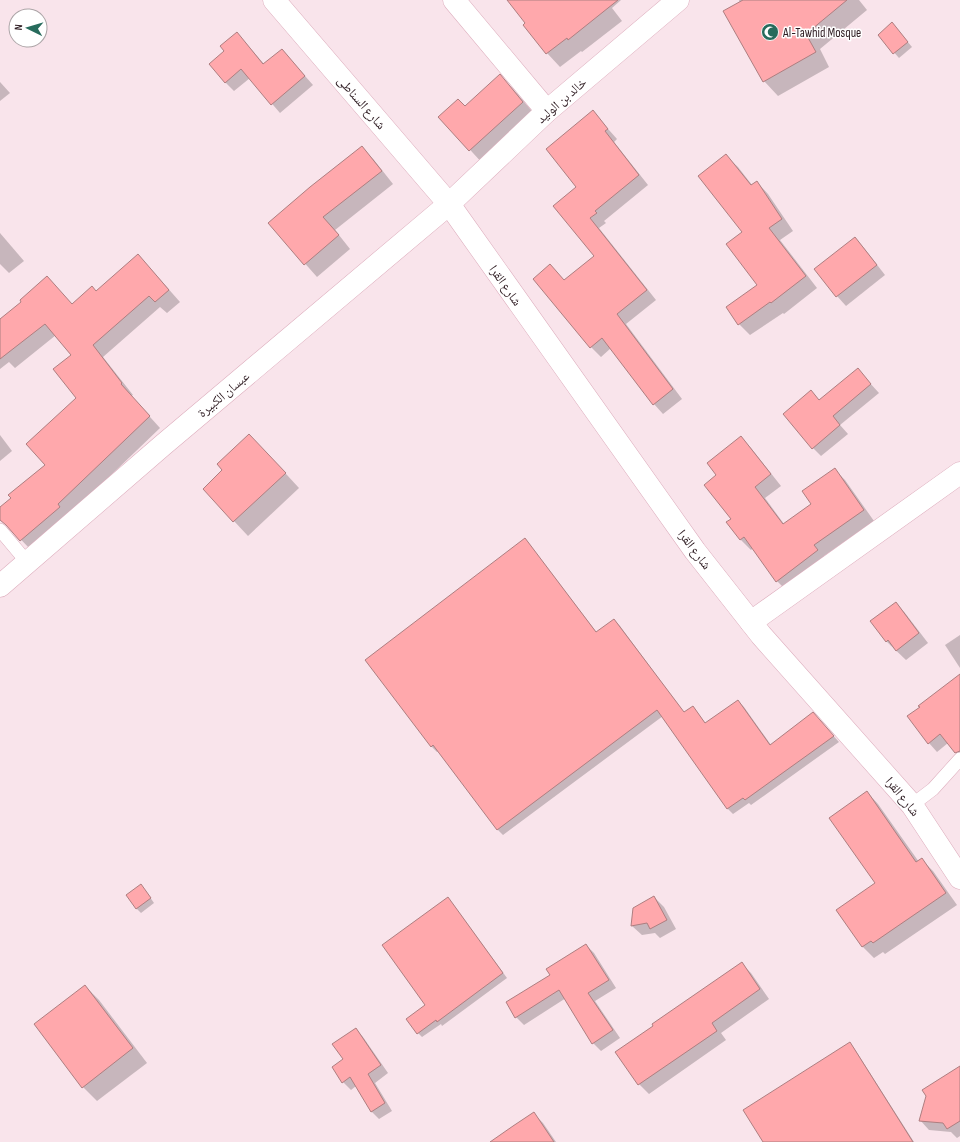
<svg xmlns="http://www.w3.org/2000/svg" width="960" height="1142" font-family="'Sofia Sans Condensed','Noto Naskh Arabic',sans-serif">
<rect width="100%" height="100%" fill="#f9e4eb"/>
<g fill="#0003">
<polygon points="508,0 621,0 612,8 622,21 582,52 581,51 560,67 547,53 525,25 527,23"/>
<polygon points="739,0 859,0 867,10 820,49 829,67 778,96 764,81"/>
<polygon points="896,28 912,47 899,58 879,35"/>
<polygon points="237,33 264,64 282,50 313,85 280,113 250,78 234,91 225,82"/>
<polygon points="500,76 514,90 537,117 484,165 440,117 465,107"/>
<polygon points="0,82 10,93 0,101"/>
<polygon points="593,112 617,139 614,142 648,185 604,221 606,223 599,228 656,300 626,324 682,399 663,414 654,404 611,348 601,357 591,347 534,279 564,281 595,257 578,187"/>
<polygon points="362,147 374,160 393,184 335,230 350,249 317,277 270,224"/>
<polygon points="726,156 738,167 752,185 757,182 768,194 793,231 780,240 817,288 784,314 783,313 750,335 739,324 759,285 743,232"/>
<polygon points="0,233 24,261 9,273 0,264"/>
<polygon points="855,238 864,248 885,275 846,306 837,296"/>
<polygon points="149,267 180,302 167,313 160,307 103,357 133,395 131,396 160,428 32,551 0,518 0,508 13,498 47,465 77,398 73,355 56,335 15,368 9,362 0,369 0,320 23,302 47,277 72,305"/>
<polygon points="858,370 879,393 840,425 848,434 821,456 813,448 811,392 820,401"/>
<polygon points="0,435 12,451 0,461"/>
<polygon points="741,437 751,448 781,486 765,498 784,524 812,504 834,469 845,480 874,521 824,556 828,561 788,592 777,581 753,548 751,550 740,539 718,475"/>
<polygon points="263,449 299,488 248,536 204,489"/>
<polygon points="525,539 597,633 614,620 620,626 684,713 693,707 706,724 738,701 744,707 771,745 818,719 839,742 751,805 749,803 733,814 727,808 663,716 503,835 498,830 439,751 437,752 432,747 366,660"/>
<polygon points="896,603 905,613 928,643 906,660 886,641"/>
<polygon points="960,635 960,668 945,645"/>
<polygon points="960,690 960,756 948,743 937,752 929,743"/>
<polygon points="867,792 878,804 919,862 922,860 933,871 957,905 885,954 883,952 874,958 863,947 837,911 876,883"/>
<polygon points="145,890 154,903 141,913 136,908"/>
<polygon points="654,897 664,907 676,929 660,938 655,933 642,935 632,926"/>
<polygon points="448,898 507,978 442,1026 441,1024 422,1037 418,1033 426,1005"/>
<polygon points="586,945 594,953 616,988 595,1001 620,1038 601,1051 593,1043 566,998 524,1025 516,1017 551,975"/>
<polygon points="741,963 751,973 769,999 721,1033 726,1040 649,1094 639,1084 617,1052"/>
<polygon points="85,986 99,1000 147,1063 97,1101 83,1087"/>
<polygon points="356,1029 363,1037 388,1073 375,1083 392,1111 379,1119 371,1111 356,1086 351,1090 343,1082 345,1059"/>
<polygon points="850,1044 854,1048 914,1142 764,1142"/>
<polygon points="960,1072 960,1136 957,1138 951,1132 929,1130 920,1120 927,1096"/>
<polygon points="534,1114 543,1123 556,1142 502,1142"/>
</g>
<g fill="#ffa8ac" stroke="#ae7e80">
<polygon points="507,0 618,0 568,40 567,38 546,54 523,25 525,23"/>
<polygon points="743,0 847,0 806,34 816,52 763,82 723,11"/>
<polygon points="892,22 908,42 893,54 878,35"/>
<polygon points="237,32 263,64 282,49 305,76 271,105 241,69 225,83 209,64 224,51 220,46"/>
<polygon points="500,74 523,102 469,151 438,117 458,99 465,106"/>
<polygon points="593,110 608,129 605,131 639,175 595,211 597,213 590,218 647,290 617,314 673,389 653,405 602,338 590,348 533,279 550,264 564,280 594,256 553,206 576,187 546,149"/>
<polygon points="362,146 382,171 323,217 339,235 304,265 268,223 310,187"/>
<polygon points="726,154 751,185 757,181 782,219 769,228 806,276 771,303 770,302 738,325 726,307 757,285 726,244 742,232 698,176"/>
<polygon points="855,237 877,265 836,297 814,269"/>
<polygon points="138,254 169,290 155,302 149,296 93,345 122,383 121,384 150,416 58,504 60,507 20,541 6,525 0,520 0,507 11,498 8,495 45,465 26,444 76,398 53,369 71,355 45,324 0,359 0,319 21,302 20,300 47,276 72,304 92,286 96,291"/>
<polygon points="858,368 871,384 833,416 840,425 812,449 783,414 811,390 819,400"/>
<polygon points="249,434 286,473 233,522 203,489 222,470 217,464"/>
<polygon points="741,436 771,474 755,487 783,524 811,504 802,491 835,468 864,510 814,545 818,550 776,582 744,537 740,540 726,522 731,519 704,485 716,475 707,463"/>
<polygon points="525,538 596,632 614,619 684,712 693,706 705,723 738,700 770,745 813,712 834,736 745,800 743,798 727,809 657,710 497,830 433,745 431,747 365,660"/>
<polygon points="896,602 919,633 896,651 888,640 886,642 870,621"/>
<polygon points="960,674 960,751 955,753 940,734 928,744 907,716 920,707 918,706"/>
<polygon points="867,791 916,862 922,858 946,893 873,943 871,941 862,947 836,910 875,883 829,818"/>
<polygon points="141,884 151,898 136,909 126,895"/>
<polygon points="654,896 667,920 650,929 647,923 631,926 633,908"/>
<polygon points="448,897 503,973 437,1022 436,1020 417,1034 406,1019 425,1005 382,945"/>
<polygon points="586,944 609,980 588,993 613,1030 592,1044 559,990 515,1018 506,1002 550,975 546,969"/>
<polygon points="742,962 760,989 712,1023 717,1031 638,1085 615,1052 653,1026 652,1024"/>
<polygon points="85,985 133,1048 82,1088 34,1024"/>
<polygon points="356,1028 381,1065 368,1074 385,1103 371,1112 350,1077 342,1083 332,1067 343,1059 332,1044"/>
<polygon points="850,1042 913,1142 763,1142 743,1110"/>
<polygon points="960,1066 960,1121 947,1129 943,1123 919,1121 926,1096 922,1090"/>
<polygon points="534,1112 554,1142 490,1142 513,1126"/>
</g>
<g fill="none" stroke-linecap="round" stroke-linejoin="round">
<g stroke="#ddadbd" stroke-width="14">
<g id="lane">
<polyline points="0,530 27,562"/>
<polyline points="912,805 933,789 960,759"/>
</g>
</g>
<g stroke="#ddadbd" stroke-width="23">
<g id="street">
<polyline points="274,0 449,204 695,551 761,635 912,805 960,878"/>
<polyline points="454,0 547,111"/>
<polyline points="751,622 960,473"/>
</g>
</g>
<g stroke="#ddadbd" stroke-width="23">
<polyline id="secondary" points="0,586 163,445 449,204 547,111 678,0"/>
</g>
<use href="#lane" stroke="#fff" stroke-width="13"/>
<use href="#street" stroke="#fff" stroke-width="22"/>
<use href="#secondary" stroke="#fff" stroke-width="22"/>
</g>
<defs>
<g id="mosque-disc" transform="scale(0.9)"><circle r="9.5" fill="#276b5c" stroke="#fff"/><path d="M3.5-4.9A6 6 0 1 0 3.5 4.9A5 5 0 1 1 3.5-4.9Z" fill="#fff"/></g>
</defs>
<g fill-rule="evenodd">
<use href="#mosque-disc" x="770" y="32"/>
</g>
<g text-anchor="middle" stroke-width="3" stroke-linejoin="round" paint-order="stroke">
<g font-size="13" fill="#2f1d23" stroke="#fff" text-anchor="start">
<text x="783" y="37">Al-Tawhid Mosque</text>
</g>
<g font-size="13" fill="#2f1d23" stroke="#fff">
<text transform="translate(561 100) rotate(-41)" y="5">خالد بن الوليد</text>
<text transform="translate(362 102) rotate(49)" y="5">شارع السناطى</text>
<text transform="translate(506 285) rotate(55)" y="5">شارع القرا</text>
<text transform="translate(223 394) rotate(-40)" y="5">عبسان الكبيرة</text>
<text transform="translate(695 549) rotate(53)" y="5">شارع القرا</text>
<text transform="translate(903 796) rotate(51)" y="5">شارع القرا</text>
</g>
</g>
<g transform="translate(28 28) rotate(275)"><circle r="19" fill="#ffffff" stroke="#aca5a7"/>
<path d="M0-3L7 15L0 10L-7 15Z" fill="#276b5c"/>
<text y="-6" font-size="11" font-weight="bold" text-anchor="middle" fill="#2f1d23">N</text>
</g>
</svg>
